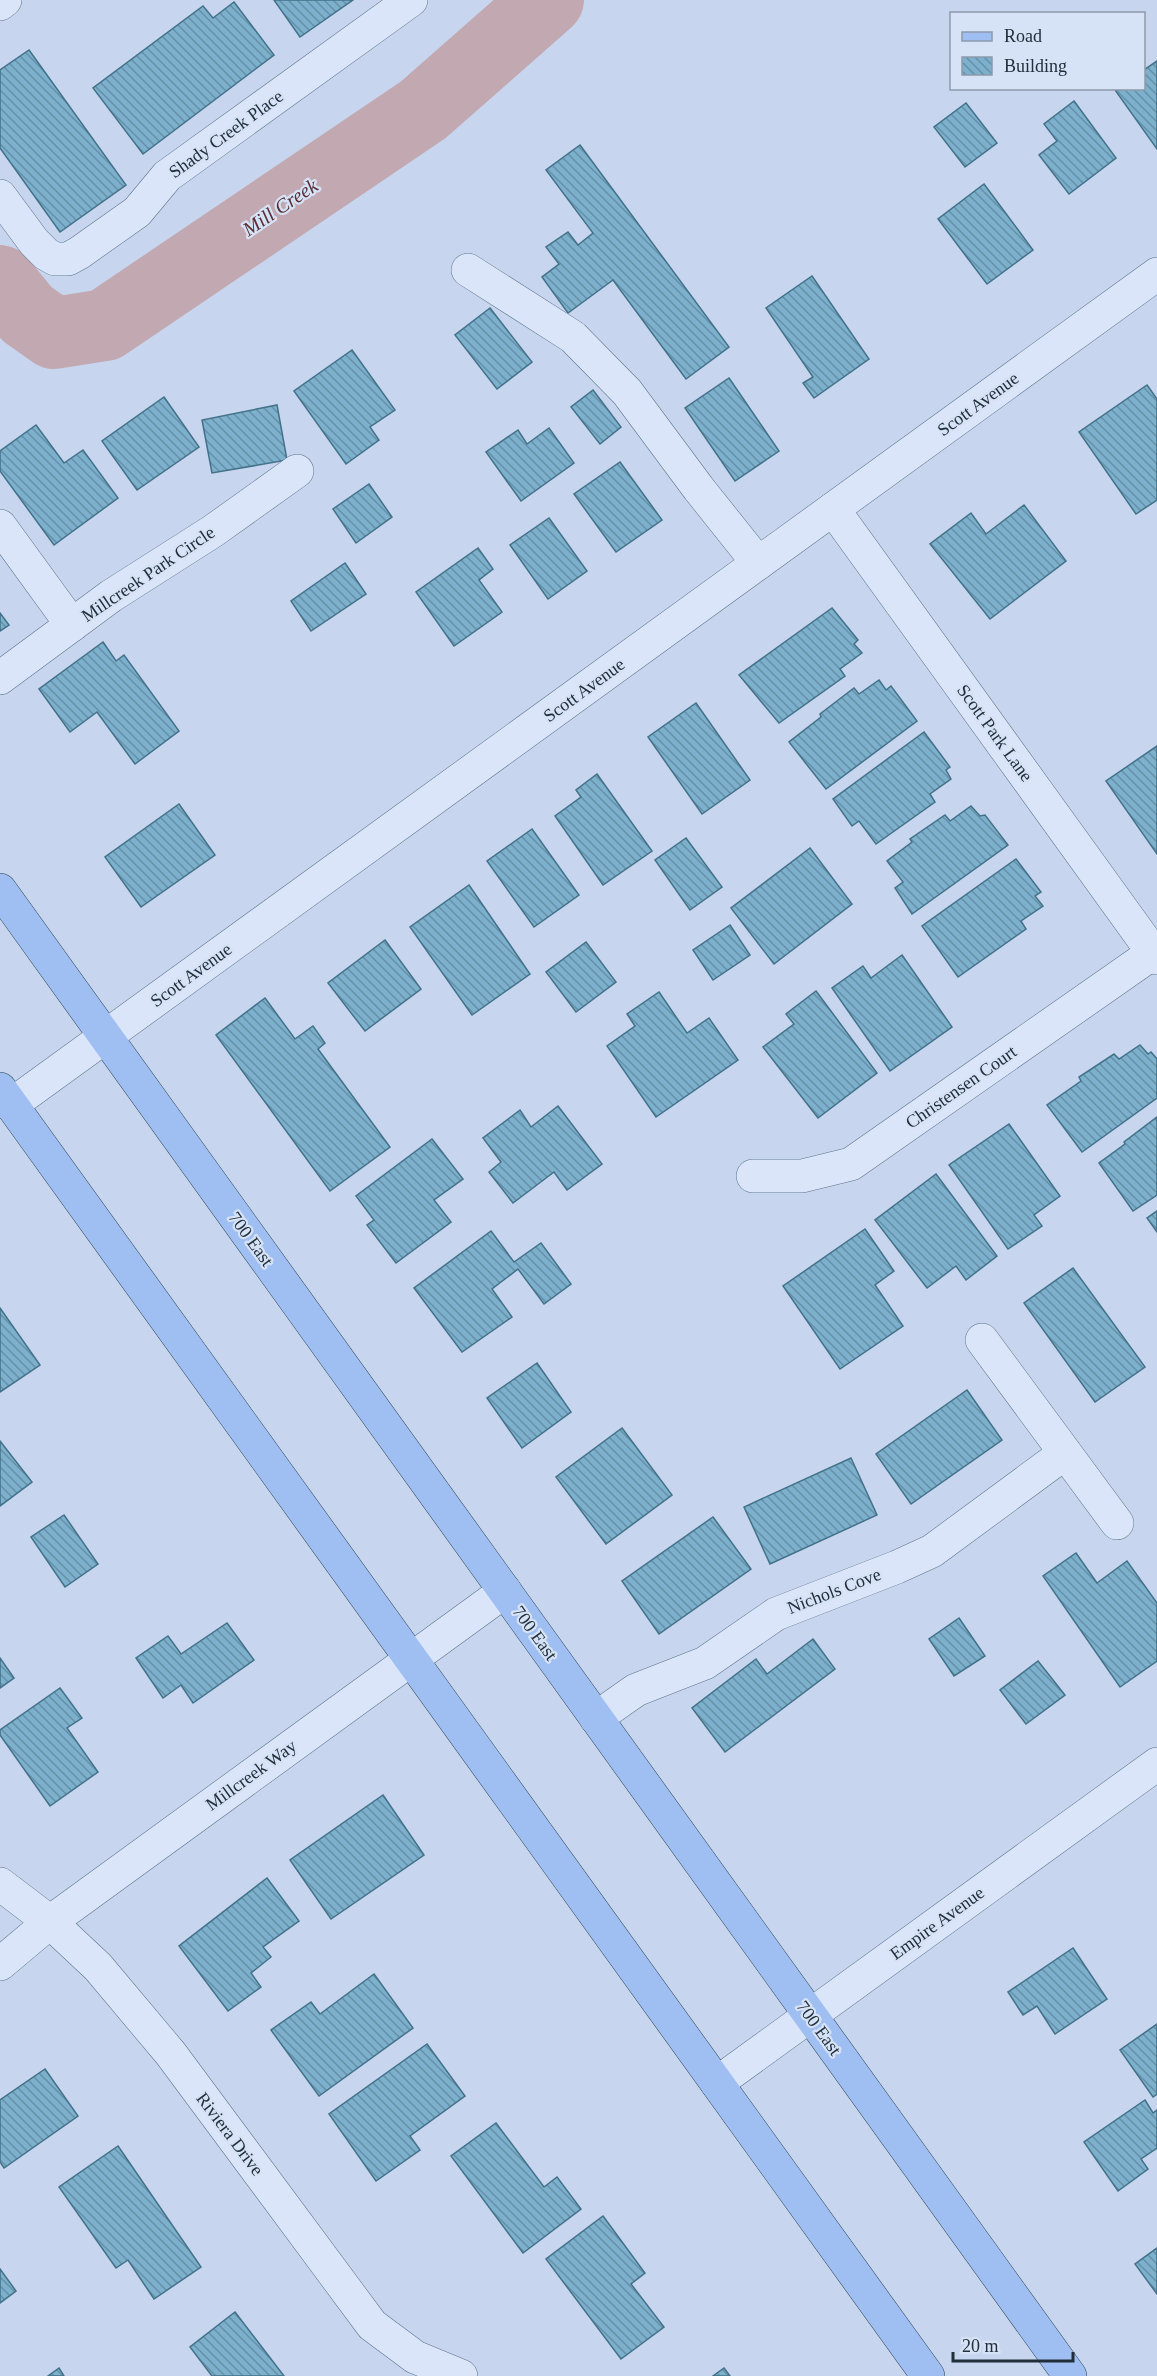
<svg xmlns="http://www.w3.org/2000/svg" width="1157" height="2376" font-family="'Times New Roman',serif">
<defs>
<pattern id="building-back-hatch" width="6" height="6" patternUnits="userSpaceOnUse" patternTransform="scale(1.5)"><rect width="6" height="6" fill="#7db0cc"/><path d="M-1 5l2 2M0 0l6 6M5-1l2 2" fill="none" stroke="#6690a7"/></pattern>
</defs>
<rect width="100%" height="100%" fill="#c7d5ee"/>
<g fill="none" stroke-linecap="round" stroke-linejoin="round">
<polyline stroke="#c2a8b1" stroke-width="72" points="0,281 27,314 54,333 105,325 423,110 548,0"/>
</g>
<g fill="url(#building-back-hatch)" stroke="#427289" stroke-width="1.5">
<polygon points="274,0 353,0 300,37"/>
<polygon points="234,2 274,55 143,154 93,88 203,6 213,18"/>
<polygon points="29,50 126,185 60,232 0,148 0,70"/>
<polygon points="1157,61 1157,149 1115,90 1144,88 1144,70"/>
<polygon points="1074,101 1116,158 1069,194 1039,155 1057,141 1044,124"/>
<polygon points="966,103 997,143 965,167 934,127"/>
<polygon points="580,145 729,347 686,379 613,280 568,313 542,277 559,264 546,247 568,232 578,245 593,233 546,170"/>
<polygon points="984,184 1033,250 987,284 938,219"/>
<polygon points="812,276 869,359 814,398 803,383 813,377 766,308"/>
<polygon points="490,308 532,362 497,389 455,335"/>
<polygon points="352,350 395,410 370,427 379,440 346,464 294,391"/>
<polygon points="729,378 779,451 735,481 685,408"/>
<polygon points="1147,385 1157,399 1157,500 1136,514 1079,432"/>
<polygon points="593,390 621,427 600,444 571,407"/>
<polygon points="164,397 199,447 137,490 102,441"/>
<polygon points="277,405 287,460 212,473 202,420"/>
<polygon points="36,425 64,463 83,450 118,498 54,545 0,471 0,451"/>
<polygon points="549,428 574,463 521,501 486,452 518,430 527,444"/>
<polygon points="620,462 662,520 616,552 574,494"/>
<polygon points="369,484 392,517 356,543 333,509"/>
<polygon points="1024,505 1066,561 990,619 930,544 971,513 986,534"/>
<polygon points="549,518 587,571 548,599 510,545"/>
<polygon points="478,548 493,569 479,580 502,612 454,646 416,592"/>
<polygon points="345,563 366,594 311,631 291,601"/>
<polygon points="832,608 858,640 854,644 862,653 840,669 845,676 779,723 739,675"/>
<polygon points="0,613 9,625 0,631"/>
<polygon points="103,642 116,661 124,655 179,731 135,764 97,712 70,732 39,689"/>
<polygon points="879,680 886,690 891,686 917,721 826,789 789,742 821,717 820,714 854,688 859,694"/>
<polygon points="696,703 750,780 702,814 648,737"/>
<polygon points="924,732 950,767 946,770 951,779 930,794 935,802 876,844 859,821 852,826 833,799"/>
<polygon points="1157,746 1157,854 1106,781"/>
<polygon points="597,774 652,851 603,885 555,816 581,797 576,790"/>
<polygon points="179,804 215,855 141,907 105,857"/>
<polygon points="971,806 980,816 985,815 1008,845 912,914 895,888 903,882 887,861 912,842 910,839 945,815 950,821"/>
<polygon points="532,829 579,895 534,927 487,861"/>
<polygon points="686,838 722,887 690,910 655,860"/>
<polygon points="810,848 852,904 774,964 731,908"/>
<polygon points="1016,859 1041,892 1035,896 1043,906 1021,921 1026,929 958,977 922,926"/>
<polygon points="469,885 530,974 472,1015 410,927"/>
<polygon points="730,925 750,955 713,980 693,950"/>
<polygon points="385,940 421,989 365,1031 328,983"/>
<polygon points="586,942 616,982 576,1012 546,972"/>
<polygon points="902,955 952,1027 890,1071 832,988 863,966 871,978"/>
<polygon points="816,991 877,1073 818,1118 763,1047 794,1024 786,1014"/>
<polygon points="659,992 687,1033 709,1018 738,1060 656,1117 607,1046 635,1026 627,1014"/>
<polygon points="265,998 295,1039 313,1026 325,1043 318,1049 390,1147 330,1191 216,1035"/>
<polygon points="1140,1045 1148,1054 1151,1052 1157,1059 1157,1098 1082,1152 1047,1105 1081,1081 1079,1077 1114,1054 1119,1059"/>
<polygon points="558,1106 602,1164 567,1190 554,1172 513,1203 489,1172 501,1162 483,1138 520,1110 531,1127"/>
<polygon points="1157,1117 1157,1195 1133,1211 1099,1163 1125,1144 1124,1142"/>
<polygon points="1009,1124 1060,1196 1034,1215 1042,1226 1008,1249 949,1165"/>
<polygon points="432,1139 463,1179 434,1200 451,1222 396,1263 367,1225 374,1220 356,1196"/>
<polygon points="936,1174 997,1256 966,1280 956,1266 927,1288 875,1220"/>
<polygon points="1157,1211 1157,1232 1147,1218"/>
<polygon points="865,1229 894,1271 875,1285 903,1326 840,1369 783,1286"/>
<polygon points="491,1231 514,1262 541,1243 571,1284 544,1304 518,1269 492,1289 512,1317 462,1352 414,1288"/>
<polygon points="1073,1268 1145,1367 1095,1402 1024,1303"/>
<polygon points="0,1308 40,1365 0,1392"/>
<polygon points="537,1363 571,1412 522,1448 487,1398"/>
<polygon points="967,1390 1002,1440 911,1504 876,1454"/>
<polygon points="622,1428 672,1495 606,1544 556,1477"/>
<polygon points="0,1441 32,1482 0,1506"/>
<polygon points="851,1458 877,1515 770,1564 744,1507"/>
<polygon points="64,1515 98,1564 65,1587 31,1537"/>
<polygon points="713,1517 751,1569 659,1634 622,1581"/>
<polygon points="1076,1553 1097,1583 1127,1561 1157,1603 1157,1661 1120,1687 1043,1576"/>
<polygon points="959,1618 985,1656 954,1676 929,1639"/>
<polygon points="227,1623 254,1660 193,1703 181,1685 163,1698 136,1658 168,1636 181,1654"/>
<polygon points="813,1639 835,1669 725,1752 692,1708 756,1659 767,1674"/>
<polygon points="0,1658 14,1678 0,1688"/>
<polygon points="1038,1661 1065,1695 1026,1724 1000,1690"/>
<polygon points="60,1688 82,1718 67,1728 98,1772 50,1806 0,1735 0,1730"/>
<polygon points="383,1795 424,1855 331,1919 290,1860"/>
<polygon points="267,1878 299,1921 263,1947 271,1957 251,1973 261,1987 228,2011 179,1946"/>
<polygon points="1073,1948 1107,1999 1055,2034 1037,2006 1023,2015 1008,1992"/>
<polygon points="374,1974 413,2028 319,2096 271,2030 311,2002 320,2014"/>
<polygon points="1157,2024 1157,2094 1153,2097 1120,2050"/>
<polygon points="427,2044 465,2096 410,2136 420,2150 376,2181 329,2114"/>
<polygon points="45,2069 78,2116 4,2168 0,2162 0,2100"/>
<polygon points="1145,2100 1153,2113 1157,2110 1157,2148 1141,2159 1148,2169 1118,2191 1084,2142"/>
<polygon points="496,2123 544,2187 557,2177 581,2209 523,2253 451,2156"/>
<polygon points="118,2146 201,2267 154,2299 128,2260 116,2268 59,2187"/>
<polygon points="603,2216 645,2273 631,2284 664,2327 621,2359 546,2259"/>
<polygon points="1157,2248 1157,2294 1135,2264"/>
<polygon points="0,2269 16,2291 0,2303"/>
<polygon points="235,2312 284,2376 212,2376 190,2347"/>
<polygon points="59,2368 64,2376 48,2376"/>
<polygon points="724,2368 730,2376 713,2376"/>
</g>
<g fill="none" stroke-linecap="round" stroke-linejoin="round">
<g stroke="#5c758a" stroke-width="34">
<g id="minor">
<polyline points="0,4 5,0"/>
<polyline points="0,196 34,242 46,254 55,259 68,259 79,253 137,212 167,176 411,0"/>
<polyline points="468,270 573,337 627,392 699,489 758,563"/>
<polyline points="833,509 1157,958"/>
<polyline points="0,526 72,625"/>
<polyline points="0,678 111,596 213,531 297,471"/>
<polyline points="11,1105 1157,274"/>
<polyline points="753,1176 802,1176 851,1164 1153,953"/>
<polyline points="982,1340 1117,1523"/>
<polyline points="596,1718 636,1690 705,1663 776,1614 897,1567 932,1551 1065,1453"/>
<polyline points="0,1884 50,1922 98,1967 171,2054 372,2325 415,2357 461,2376"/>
<polyline points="0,1964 50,1922 505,1591"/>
<polyline points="717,2083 1157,1764"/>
</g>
</g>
<g stroke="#304858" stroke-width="34">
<g id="major">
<polyline points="0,890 1070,2376"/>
<polyline points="0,1089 928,2376"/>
</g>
</g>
<use href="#minor" stroke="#dae5f9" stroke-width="33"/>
<use href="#major" stroke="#9fbef1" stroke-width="33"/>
</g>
<g text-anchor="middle" stroke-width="4.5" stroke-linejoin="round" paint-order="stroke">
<g font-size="18" fill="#202f3a" stroke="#d6e2f6">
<text transform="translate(226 134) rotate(-36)" y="6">Shady Creek Place</text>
<text transform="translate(978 404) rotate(-36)" y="6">Scott Avenue</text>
<text transform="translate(148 574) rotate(-34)" y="6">Millcreek Park Circle</text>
<text transform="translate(584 690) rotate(-36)" y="6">Scott Avenue</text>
<text transform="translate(995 733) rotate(54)" y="6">Scott Park Lane</text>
<text transform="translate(191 975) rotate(-36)" y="6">Scott Avenue</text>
<text transform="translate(961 1087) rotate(-35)" y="6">Christensen Court</text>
<text transform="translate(251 1239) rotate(54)" y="6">700 East</text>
<text transform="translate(834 1591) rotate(-21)" y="6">Nichols Cove</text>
<text transform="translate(535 1633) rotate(54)" y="6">700 East</text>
<text transform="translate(251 1775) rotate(-36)" y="6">Millcreek Way</text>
<text transform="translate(937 1923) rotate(-36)" y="6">Empire Avenue</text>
<text transform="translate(819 2028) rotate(54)" y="6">700 East</text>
<text transform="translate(230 2134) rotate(53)" y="6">Riviera Drive</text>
</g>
<g font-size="20" font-style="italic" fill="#5a2f35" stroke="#d6e2f6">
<text transform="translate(280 207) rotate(-34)" y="7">Mill Creek</text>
</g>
</g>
<rect x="950" y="12" width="195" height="78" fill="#d6e2f6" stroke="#8d9aab" stroke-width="1.5"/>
<rect x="962" y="32" width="30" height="9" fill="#9fbef1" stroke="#8d9aab" stroke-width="1.5"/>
<text x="1004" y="42" font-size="18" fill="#202f3a">Road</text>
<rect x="962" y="57" width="30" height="18" fill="url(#building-back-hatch)" stroke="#8d9aab" stroke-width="1.5"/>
<text x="1004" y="72" font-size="18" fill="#202f3a">Building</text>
<path d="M953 2352v9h120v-9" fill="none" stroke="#202f3a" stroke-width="3"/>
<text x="962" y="2352" font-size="18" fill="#202f3a" stroke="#d6e2f6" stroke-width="4.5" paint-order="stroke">20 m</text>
</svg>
